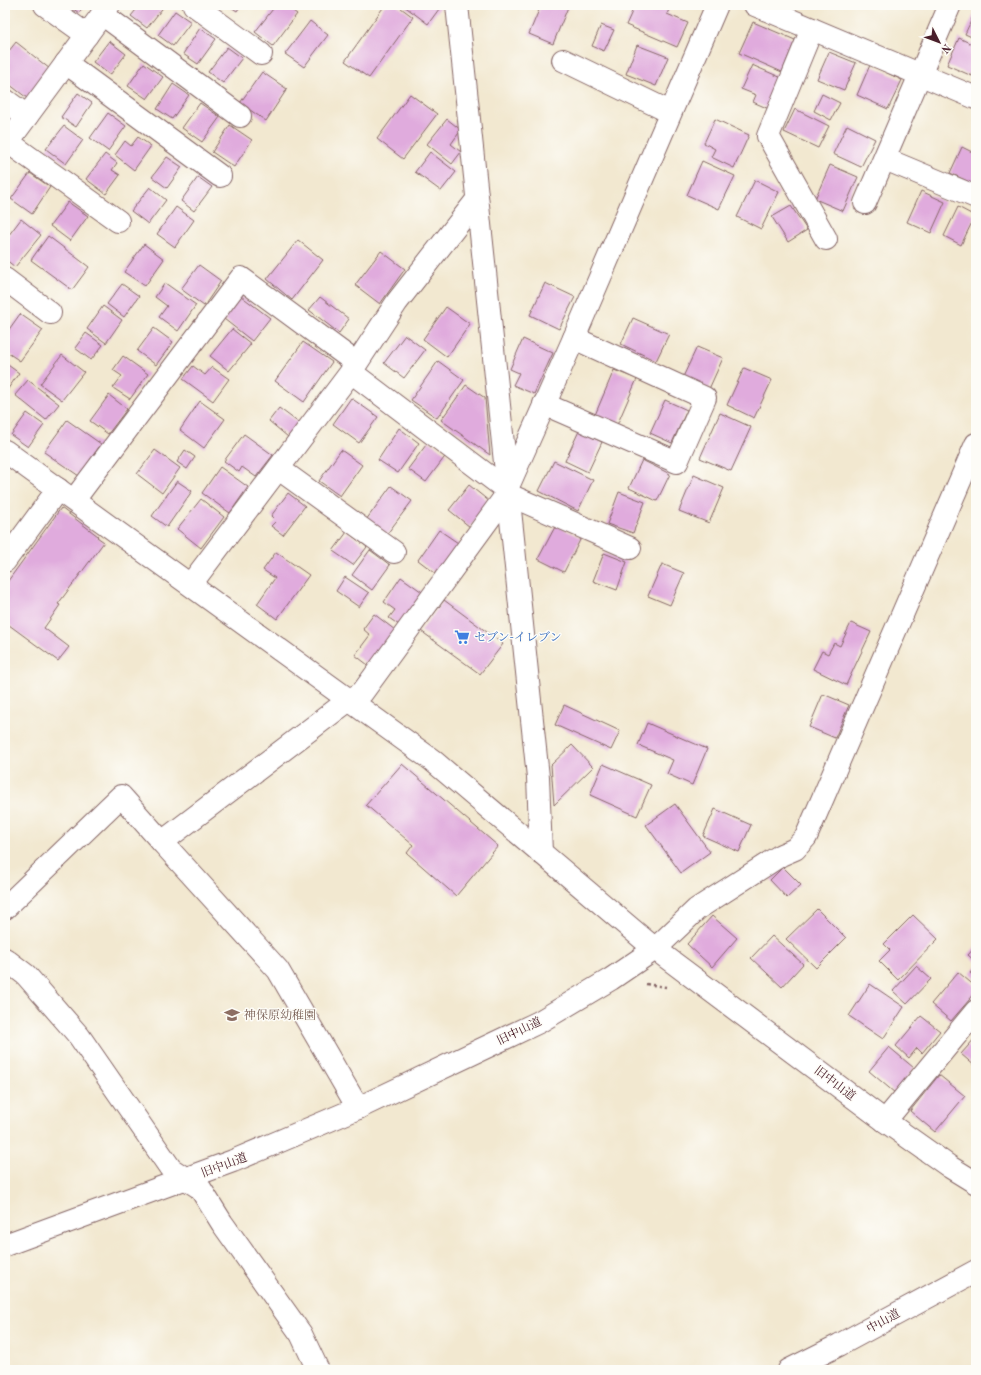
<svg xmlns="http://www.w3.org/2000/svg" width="981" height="1375" font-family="'Old Standard TT','Noto Serif JP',serif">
<rect width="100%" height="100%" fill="#fdfcf7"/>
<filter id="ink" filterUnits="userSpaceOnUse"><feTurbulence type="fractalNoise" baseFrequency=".025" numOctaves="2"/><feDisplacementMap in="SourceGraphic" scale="8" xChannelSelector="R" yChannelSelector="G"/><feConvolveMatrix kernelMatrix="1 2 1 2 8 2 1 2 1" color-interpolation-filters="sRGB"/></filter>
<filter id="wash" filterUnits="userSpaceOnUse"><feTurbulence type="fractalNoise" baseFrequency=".012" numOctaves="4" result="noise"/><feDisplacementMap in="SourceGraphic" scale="16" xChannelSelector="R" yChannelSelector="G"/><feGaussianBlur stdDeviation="0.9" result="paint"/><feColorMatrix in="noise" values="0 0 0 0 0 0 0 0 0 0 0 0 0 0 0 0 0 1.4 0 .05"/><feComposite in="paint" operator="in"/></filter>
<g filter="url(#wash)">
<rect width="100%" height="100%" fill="#f2e8d0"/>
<g id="blocks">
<g fill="#e0abdd">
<polygon points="68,5 84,5 79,13"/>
<polygon points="140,5 165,5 147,28 131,16"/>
<polygon points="228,5 241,5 237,11"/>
<polygon points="276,5 285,5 297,14 273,46 255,32"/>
<polygon points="385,5 397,5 413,17 369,78 345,61"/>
<polygon points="403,5 442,5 428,24"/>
<polygon points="541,5 563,5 568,7 553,44 529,34"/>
<polygon points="635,5 671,5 667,14 688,23 677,47 626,25"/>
<polygon points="976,10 976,39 965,34"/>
<polygon points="175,11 191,22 173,46 158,35"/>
<polygon points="310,21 328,35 304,67 285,54"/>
<polygon points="753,22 795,40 782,72 739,53"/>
<polygon points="601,25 614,30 604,51 592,46"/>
<polygon points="200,28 216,39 198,64 183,54"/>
<polygon points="959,38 976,46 976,67 972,76 947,65"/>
<polygon points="109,41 126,54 110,75 93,62"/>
<polygon points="16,42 50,69 27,98 5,81 5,56"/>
<polygon points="637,45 668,57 656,86 626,74"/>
<polygon points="227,47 242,58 223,83 208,72"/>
<polygon points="829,52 856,63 844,90 817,79"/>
<polygon points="144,63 163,77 147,99 128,86"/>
<polygon points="752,65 782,78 769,109 753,102 756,95 741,89"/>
<polygon points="870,65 902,80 888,109 857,95"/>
<polygon points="262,72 287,89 266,121 240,103"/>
<polygon points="173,84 189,95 172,119 157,109"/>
<polygon points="78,93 92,103 76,127 61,117"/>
<polygon points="410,94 437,114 403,159 377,139"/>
<polygon points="822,94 840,103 831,120 814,111"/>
<polygon points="200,103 220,117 202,142 182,128"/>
<polygon points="795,109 829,126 818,148 784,132"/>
<polygon points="108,113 126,126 108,151 90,138"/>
<polygon points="447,119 461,130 451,144 461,152 452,164 427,144"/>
<polygon points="715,119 749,135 734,168 711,157 715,149 704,143"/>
<polygon points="230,125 252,140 234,167 212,152"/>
<polygon points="847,125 875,139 861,167 833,154"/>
<polygon points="64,126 83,140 66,164 46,149"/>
<polygon points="138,137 151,146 134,170 115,155 125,141 131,146"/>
<polygon points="962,147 976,154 976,185 950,173"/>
<polygon points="430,152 456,172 441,191 415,172"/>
<polygon points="105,154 117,163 112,170 120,175 106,194 86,179"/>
<polygon points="167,157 182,167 167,188 152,177"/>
<polygon points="702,161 735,176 719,209 687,195"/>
<polygon points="830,165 858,177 843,211 815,199"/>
<polygon points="30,173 50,187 32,214 11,199"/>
<polygon points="198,177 212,187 194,211 181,201"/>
<polygon points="755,180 779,192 761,229 737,217"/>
<polygon points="150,187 166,200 148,224 131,211"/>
<polygon points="921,191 945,202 931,233 907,222"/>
<polygon points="68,202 88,216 70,241 50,226"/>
<polygon points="791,206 807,230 788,242 772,217"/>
<polygon points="176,207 194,220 175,247 157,234"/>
<polygon points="958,207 975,216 961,245 944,236"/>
<polygon points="21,219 41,235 15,267 5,259 5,240"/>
<polygon points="48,236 89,267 72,290 31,260"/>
<polygon points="298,240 323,260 292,300 267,279"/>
<polygon points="144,244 164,259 145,286 124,272"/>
<polygon points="381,251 405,269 380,304 355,285"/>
<polygon points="199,265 221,281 204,306 181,289"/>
<polygon points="165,283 196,305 178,331 159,317 167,306 155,297"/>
<polygon points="545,283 575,297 559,329 530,315"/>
<polygon points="122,284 139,296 124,317 107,304"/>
<polygon points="241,296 270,318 252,341 224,319"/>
<polygon points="320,297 349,319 339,333 309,310"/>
<polygon points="103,306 122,320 106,343 87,329"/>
<polygon points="446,307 470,324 447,357 423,339"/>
<polygon points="20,314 43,330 20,361 5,351 5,335"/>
<polygon points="633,318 669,334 656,361 621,344"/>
<polygon points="154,328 173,342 156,365 137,351"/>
<polygon points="232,329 251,344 229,371 210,356"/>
<polygon points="86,333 103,345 91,360 75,348"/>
<polygon points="405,335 425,350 404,378 384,363"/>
<polygon points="523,339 553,353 534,394 513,385 519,373 510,369"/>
<polygon points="303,342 332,362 304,402 275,381"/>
<polygon points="697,347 723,358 709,389 683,377"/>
<polygon points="62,355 84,372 62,400 40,384"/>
<polygon points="123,356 148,374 130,399 113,388 122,376 113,370"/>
<polygon points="438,361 464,380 437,418 411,400"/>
<polygon points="5,363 19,373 5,393"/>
<polygon points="193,366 205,375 212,367 229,379 213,401 183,379"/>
<polygon points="744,368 772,380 754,418 727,405"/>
<polygon points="614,370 637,379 617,425 595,415"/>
<polygon points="28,380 59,404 46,420 15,395"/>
<polygon points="466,385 485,398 490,455 441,420"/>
<polygon points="109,395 127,409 108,434 90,421"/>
<polygon points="351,398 378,417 359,443 333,424"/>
<polygon points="665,400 687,410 672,443 650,433"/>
<polygon points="200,401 225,419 204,448 180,430"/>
<polygon points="279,408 299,423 288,437 269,421"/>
<polygon points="27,413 44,425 28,447 11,435"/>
<polygon points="720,413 751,427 731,471 700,458"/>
<polygon points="67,420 101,444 79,476 44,452"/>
<polygon points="399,428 419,443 398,473 378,460"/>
<polygon points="579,431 602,442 588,472 565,461"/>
<polygon points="244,434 273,455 256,477 242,467 239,472 224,461"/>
<polygon points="429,441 447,454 426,482 408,469"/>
<polygon points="155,450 180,468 162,493 137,474"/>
<polygon points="185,450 195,457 187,469 177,462"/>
<polygon points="341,450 362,465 340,496 319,481"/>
<polygon points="642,460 670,474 657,501 629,488"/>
<polygon points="554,461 593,480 578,511 539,491"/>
<polygon points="220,467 248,487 230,513 202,493"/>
<polygon points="694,475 724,488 709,523 679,511"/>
<polygon points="177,481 192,491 167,527 152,516"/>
<polygon points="469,485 490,502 470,527 449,510"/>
<polygon points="391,486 412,501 387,534 366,520"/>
<polygon points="619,492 645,502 633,533 607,524"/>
<polygon points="288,493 305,506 283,535 271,526 276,521 271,516"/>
<polygon points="201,499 224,517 201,548 177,529"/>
<polygon points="61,508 98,536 97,537 104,542 58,604 60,605 44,628 69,647 58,661 5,622 5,585"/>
<polygon points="556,525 581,538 564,572 538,559"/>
<polygon points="439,530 461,545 439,576 418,560"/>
<polygon points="347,532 367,547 353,565 333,551"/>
<polygon points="370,550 390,565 372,590 352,575"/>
<polygon points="276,552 309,575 277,619 257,604 275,578 263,570"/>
<polygon points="604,553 627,562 617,590 593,581"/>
<polygon points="662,564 684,573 670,605 648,596"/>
<polygon points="345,577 369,593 359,607 336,591"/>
<polygon points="401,577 425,594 402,627 389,618 395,610 384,602"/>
<polygon points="444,600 503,644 480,674 421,631"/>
<polygon points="374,614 399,633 372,668 355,655 370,635 363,629"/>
<polygon points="851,623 871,632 846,685 813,669 822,651 828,654 834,643 840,646"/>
<polygon points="823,694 849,705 835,738 809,727"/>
<polygon points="564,705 620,731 611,750 555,725"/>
<polygon points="647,723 707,749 692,785 667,774 673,760 638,745"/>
<polygon points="572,745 593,767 554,805 551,765"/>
<polygon points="402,764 498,846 456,896 407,853 413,845 366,805"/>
<polygon points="603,764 651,785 637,816 590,795"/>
<polygon points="675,804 710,852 681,873 646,825"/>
<polygon points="715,809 751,825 739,852 703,836"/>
<polygon points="783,867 801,885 787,898 770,880"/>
<polygon points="817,909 846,938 816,968 786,939"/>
<polygon points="913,915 938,939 898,980 879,961 890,950 884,944"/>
<polygon points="712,916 737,938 712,967 687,944"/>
<polygon points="772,936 803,964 782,987 751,958"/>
<polygon points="976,946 976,962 968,955"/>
<polygon points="916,966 931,979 907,1004 893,991"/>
<polygon points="976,966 976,978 970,973"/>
<polygon points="958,972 976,987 976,992 951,1021 931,1004"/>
<polygon points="870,984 904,1007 883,1039 849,1016"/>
<polygon points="921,1016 940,1031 922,1053 917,1048 909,1058 896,1046"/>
<polygon points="976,1037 976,1067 961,1054"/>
<polygon points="889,1047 914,1068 895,1093 869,1071"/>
<polygon points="939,1075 965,1096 935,1132 910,1111"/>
</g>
</g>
</g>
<g filter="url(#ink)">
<use href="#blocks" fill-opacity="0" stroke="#856565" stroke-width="1"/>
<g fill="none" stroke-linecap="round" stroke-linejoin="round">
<g stroke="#856565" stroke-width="24">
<g id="minor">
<polyline points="45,5 87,35"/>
<polyline points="194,5 261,54"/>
<polyline points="457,5 538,777 541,853"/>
<polyline points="755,5 976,98"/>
<polyline points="102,14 240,116"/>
<polyline points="812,29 768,136 826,239"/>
<polyline points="563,60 670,112"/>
<polyline points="66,63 220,176"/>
<polyline points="5,100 27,116"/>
<polyline points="8,142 118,221"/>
<polyline points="5,146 109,5"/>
<polyline points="885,159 976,197"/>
<polyline points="865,203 950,5"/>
<polyline points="5,279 50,313"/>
<polyline points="351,372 397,302 476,201"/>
<polyline points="544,404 677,462 705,398 574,338"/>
<polyline points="5,451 432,760 655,949 697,909 781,855 795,849 806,837 976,444"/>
<polyline points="279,469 394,552"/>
<polyline points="507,489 574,338 717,5"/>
<polyline points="74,500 241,278 355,362"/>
<polyline points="5,561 58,489"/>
<polyline points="191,584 351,372 507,490"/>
<polyline points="162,842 278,970 358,1108"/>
<polyline points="5,908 121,796 162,842 349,700 362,693 507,494 630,548"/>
<polyline points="5,959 26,975 79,1036 171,1169 200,1188 222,1223 301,1334 318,1370"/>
<polyline points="885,1121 976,1011"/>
</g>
</g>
<g stroke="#856565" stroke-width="24">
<polyline id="major" points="5,1245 233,1161 358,1108 539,1022 611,979 655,949 885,1121 950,1167 976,1183"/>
</g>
<g stroke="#856565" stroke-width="24">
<polyline id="highway" points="789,1370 839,1345 976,1271"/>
</g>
<polyline stroke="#856565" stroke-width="2.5" stroke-dasharray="3 3" stroke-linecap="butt" points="646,984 666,987"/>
<use href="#minor" stroke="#fff" stroke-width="22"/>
<use href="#major" stroke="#fff" stroke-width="22"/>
<use href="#highway" stroke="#fff" stroke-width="22"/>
</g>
</g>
<defs>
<g id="supermarket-bare" transform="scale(1.2)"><path d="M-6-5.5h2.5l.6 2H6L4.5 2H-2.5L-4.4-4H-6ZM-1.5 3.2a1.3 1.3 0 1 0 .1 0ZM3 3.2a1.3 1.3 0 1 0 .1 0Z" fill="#3f7fe0" stroke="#fdfcf7" stroke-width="2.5" paint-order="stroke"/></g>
<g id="school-bare" transform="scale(1.2)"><path d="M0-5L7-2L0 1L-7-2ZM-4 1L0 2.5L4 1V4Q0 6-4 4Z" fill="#8d6e63" stroke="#fdfcf7" stroke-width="2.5" paint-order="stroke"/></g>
</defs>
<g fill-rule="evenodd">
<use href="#supermarket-bare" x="462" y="637"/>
<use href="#school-bare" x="232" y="1015"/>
</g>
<g text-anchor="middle" stroke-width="3" stroke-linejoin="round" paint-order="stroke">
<g font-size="12" fill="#366cbe" stroke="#fdfcf7" text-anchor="start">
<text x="474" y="641">セブン-イレブン</text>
</g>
<g font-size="12" fill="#785e54" stroke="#fdfcf7" text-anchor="start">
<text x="244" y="1019">神保原幼稚園</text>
</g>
<g font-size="12" fill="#4a1f2b" stroke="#fdfcf7">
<text transform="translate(519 1031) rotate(-26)" y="4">旧中山道</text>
<text transform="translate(835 1083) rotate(37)" y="4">旧中山道</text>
<text transform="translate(224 1165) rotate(-21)" y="4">旧中山道</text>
<text transform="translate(883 1321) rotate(-29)" y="4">中山道</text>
</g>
</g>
<rect width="981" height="1375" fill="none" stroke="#fdfcf7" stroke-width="20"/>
<g transform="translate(939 42) rotate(132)" stroke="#fdfcf7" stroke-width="3" paint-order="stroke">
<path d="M0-3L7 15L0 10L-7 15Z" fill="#4a1f2b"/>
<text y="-6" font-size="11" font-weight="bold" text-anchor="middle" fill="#4a1f2b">N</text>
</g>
</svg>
